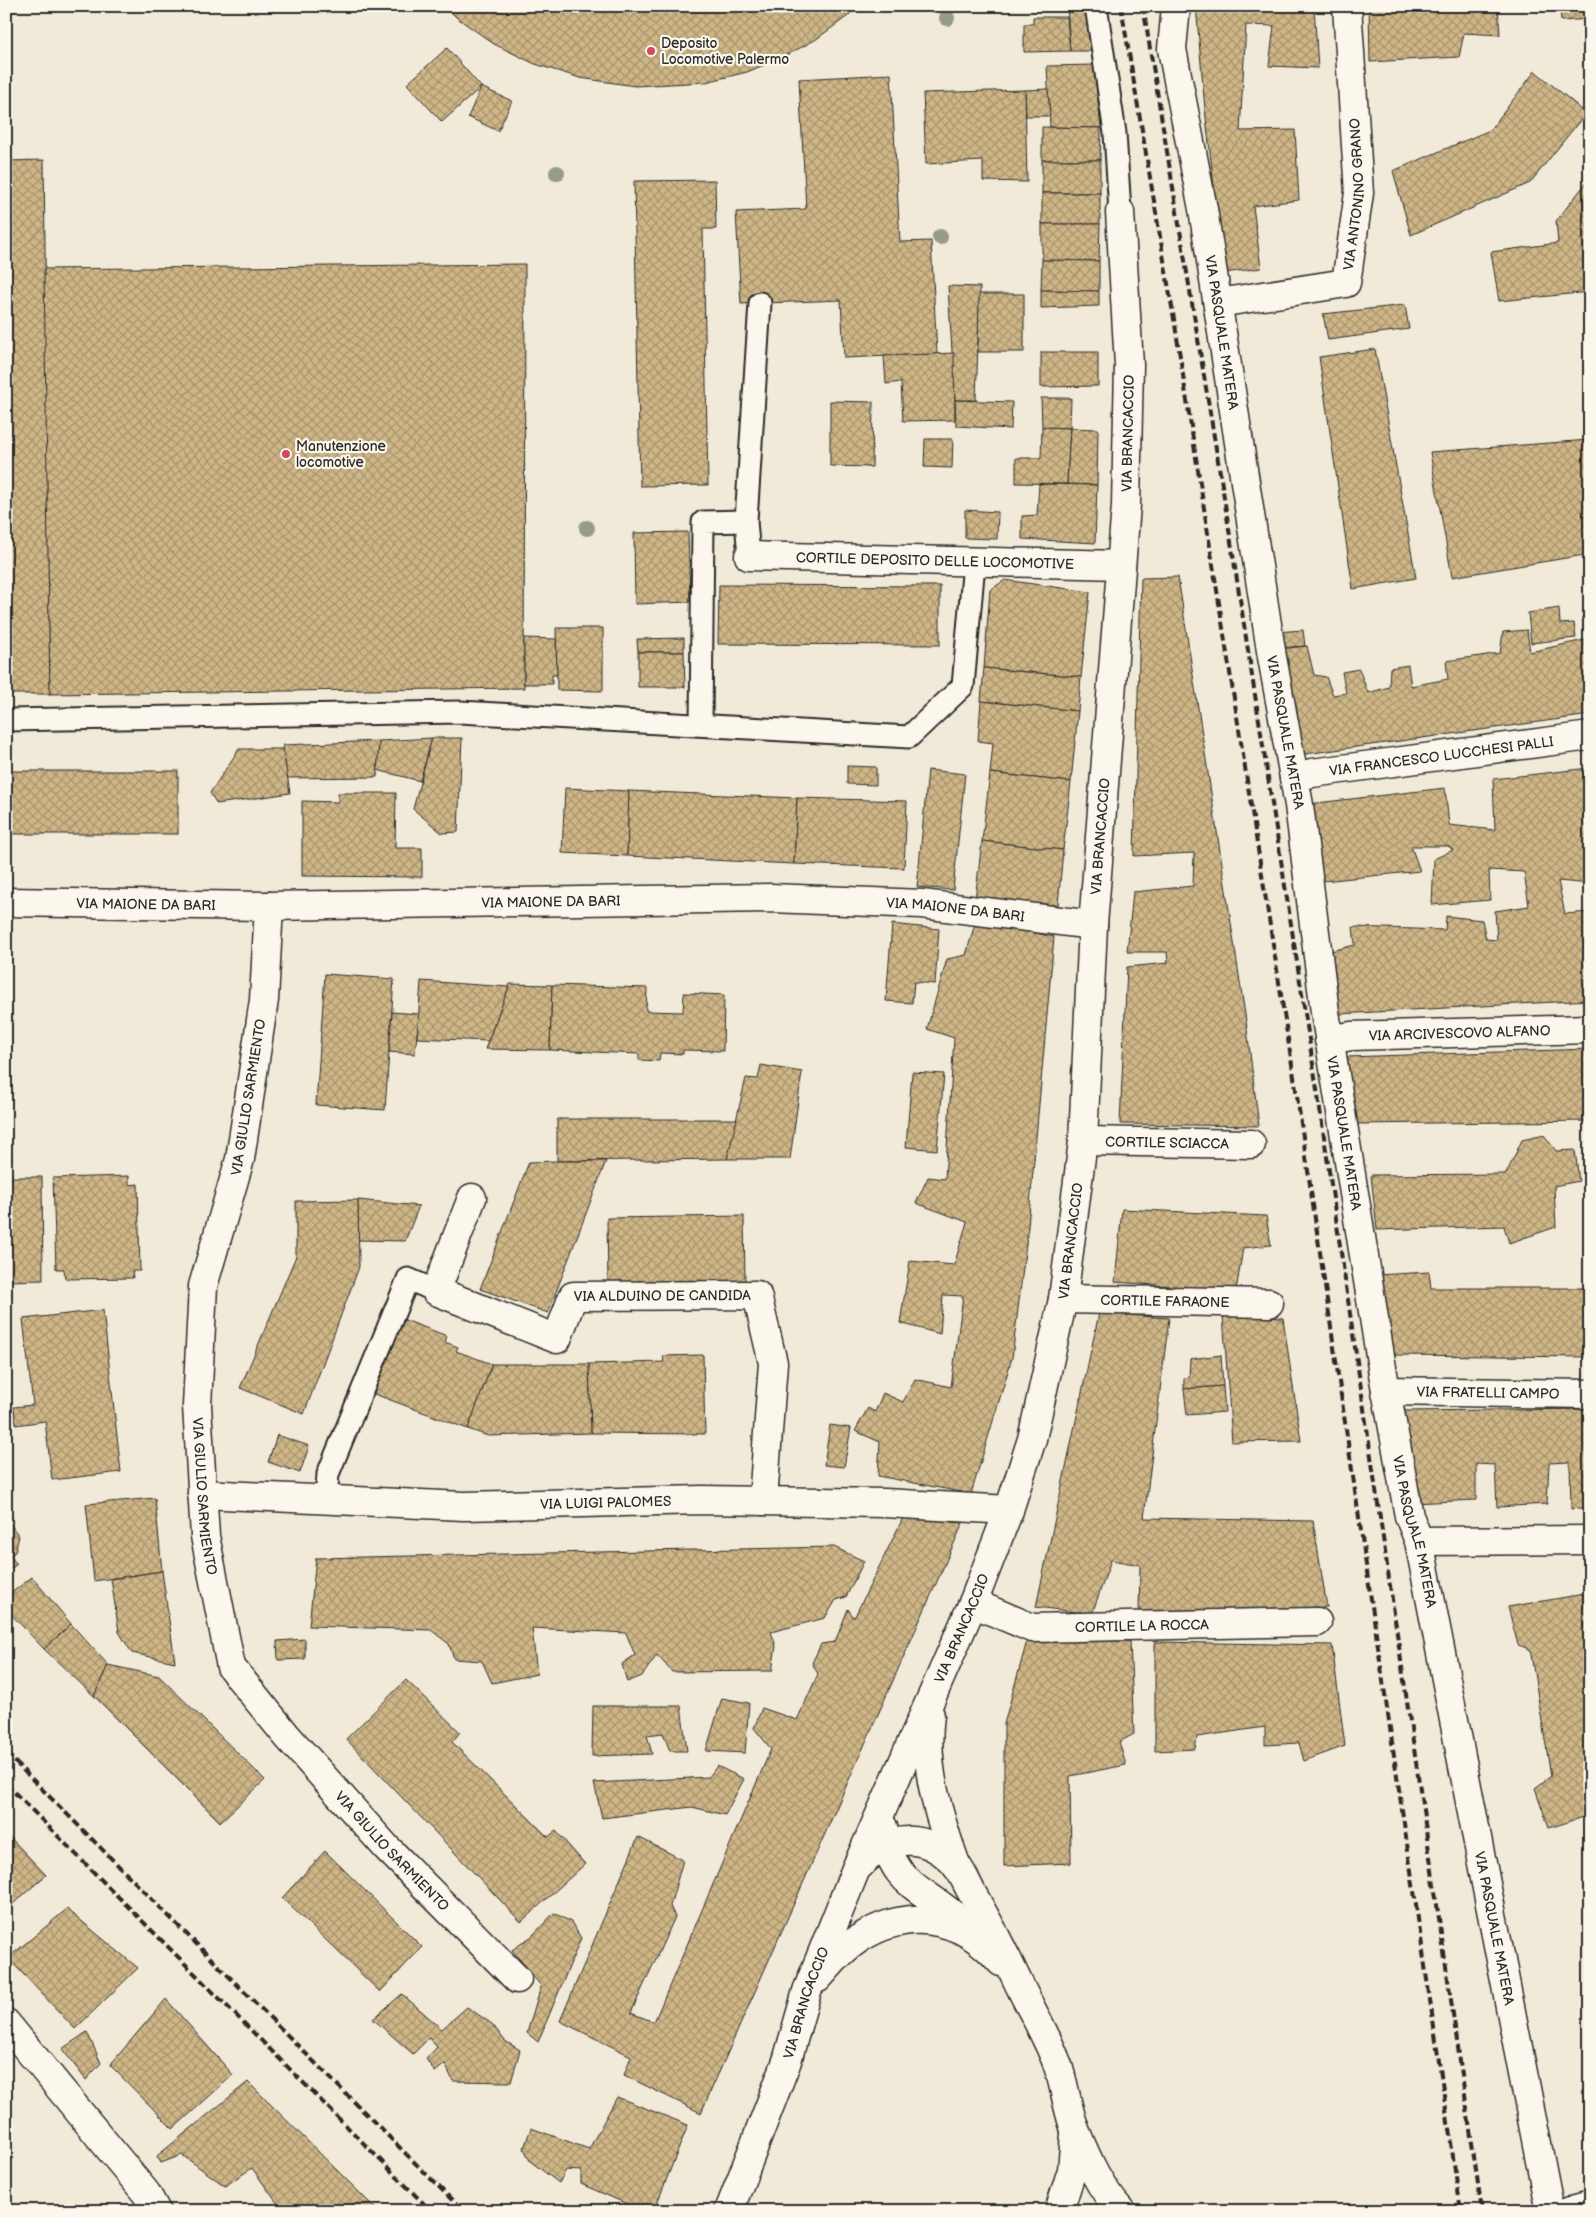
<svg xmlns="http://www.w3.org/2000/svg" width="1596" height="2217" font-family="'Balsamiq Sans',sans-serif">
<defs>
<pattern id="building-cross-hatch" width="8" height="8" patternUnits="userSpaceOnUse" patternTransform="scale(1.25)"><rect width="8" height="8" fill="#cfb686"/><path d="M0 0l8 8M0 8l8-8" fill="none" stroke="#a8946e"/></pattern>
</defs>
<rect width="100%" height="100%" fill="#f2ead8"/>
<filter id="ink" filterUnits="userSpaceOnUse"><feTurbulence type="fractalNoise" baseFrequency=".02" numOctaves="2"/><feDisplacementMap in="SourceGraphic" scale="10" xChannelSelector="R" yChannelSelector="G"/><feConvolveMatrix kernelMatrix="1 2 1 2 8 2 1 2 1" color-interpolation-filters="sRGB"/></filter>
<g filter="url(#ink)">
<g fill="url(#building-cross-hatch)" stroke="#2b2b2b">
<polygon points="445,6 858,6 848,16 815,40 781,58 747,72 706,82 635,86 580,78 535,64 494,44 456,17"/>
<polygon points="1067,6 1086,6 1093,51 1070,51"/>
<polygon points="1196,6 1314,6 1318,68 1269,66 1274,26 1246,25 1240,131 1295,130 1299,200 1253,206 1261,268 1224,273 1205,109"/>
<polygon points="1369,6 1498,6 1500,35 1464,33 1459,57 1370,62"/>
<polygon points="1560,6 1590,6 1590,19 1561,21"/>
<polygon points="1033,17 1067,17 1070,51 1024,52 1024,24 1033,24"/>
<polygon points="447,48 481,87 442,122 407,84"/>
<polygon points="1094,65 1101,128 1050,127 1047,66"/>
<polygon points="1535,71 1586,113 1530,183 1411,235 1393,171 1490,130"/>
<polygon points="891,74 900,242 931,241 937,354 844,358 841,300 741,304 736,212 806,209 799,79"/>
<polygon points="481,87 512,101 498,131 468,117"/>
<polygon points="1048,89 1050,116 1026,116 1025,90"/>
<polygon points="1025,90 1027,182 983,181 983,161 926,164 923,93"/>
<polygon points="1042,127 1101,128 1100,160 1042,160"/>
<polygon points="44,160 50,694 6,694 6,161"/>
<rect x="1042" y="160" width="58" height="33"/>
<polygon points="1590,178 1590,292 1499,301 1491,252 1558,243 1556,221"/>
<polygon points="715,180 716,229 703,229 708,485 640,486 634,181"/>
<rect x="1042" y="193" width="58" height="31"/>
<polygon points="1042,224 1100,224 1099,261 1042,260"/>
<polygon points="1042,260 1099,261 1099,291 1041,290"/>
<polygon points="525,264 524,688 50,694 44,269"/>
<polygon points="948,286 980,287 976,400 955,400"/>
<polygon points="1041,290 1099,291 1099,306 1041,308"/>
<polygon points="979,294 1024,294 1024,352 978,352"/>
<polygon points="1405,305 1409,329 1328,340 1323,314"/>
<polygon points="1375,349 1416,578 1353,589 1319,357"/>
<polygon points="1041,352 1098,352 1098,386 1041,387"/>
<polygon points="954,353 955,420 903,421 901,382 886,384 884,356"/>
<polygon points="1041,398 1071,398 1070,428 1042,427"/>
<polygon points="955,400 1012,402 1011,429 956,426"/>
<polygon points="830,401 873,402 872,467 830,466"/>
<polygon points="1042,427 1070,428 1067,484 1016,483 1016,458 1041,458"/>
<polygon points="1070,428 1098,429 1097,485 1067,484"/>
<polygon points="925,439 953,439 952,468 924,467"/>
<polygon points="1589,440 1590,554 1452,577 1430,452"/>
<polygon points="1039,484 1097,485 1095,543 1022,539 1022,516 1037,515"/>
<polygon points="965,510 998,512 997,539 965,538"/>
<polygon points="688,532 690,602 635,604 634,533"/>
<polygon points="1178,577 1246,1021 1259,1126 1120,1124 1127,967 1168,963 1167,952 1127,952 1133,892 1193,886 1194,853 1134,856 1141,578"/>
<polygon points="1005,580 1090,592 1081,677 984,668 990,590"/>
<polygon points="719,585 940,586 940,645 718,644"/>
<polygon points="1559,608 1560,624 1574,623 1576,638 1531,643 1528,613"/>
<polygon points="556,628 603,628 603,691 557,690"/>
<polygon points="1303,630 1305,646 1278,648 1276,632"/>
<polygon points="1527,630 1530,652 1584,640 1590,646 1590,715 1298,755 1279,649 1307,646 1314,675 1326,677 1333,695 1346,693 1342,672 1359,669 1368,693 1389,687 1390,668 1408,665 1411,686 1448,679 1446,661 1500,653 1503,632"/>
<polygon points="524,638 556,639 557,675 552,675 552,684 524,684"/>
<polygon points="684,638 684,652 638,652 637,639"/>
<polygon points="638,652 684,652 685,687 638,687"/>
<polygon points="984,668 1081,677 1078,711 981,701"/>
<polygon points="981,701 1078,711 1071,782 990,773 993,743 978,741"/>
<polygon points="432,738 420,781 377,770 379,741"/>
<polygon points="432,738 462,738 458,832 442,833 413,809"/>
<polygon points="379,741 377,777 287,778 283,745"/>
<polygon points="239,749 283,749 290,793 217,804 210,793"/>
<polygon points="847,766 876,767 876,785 847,784"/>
<polygon points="1590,768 1590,884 1558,881 1565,914 1590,912 1590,1000 1339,1014 1327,952 1355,945 1353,927 1445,930 1446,916 1482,920 1486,939 1497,940 1495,911 1529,906 1524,872 1489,870 1490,900 1432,905 1434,859 1453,850 1448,846 1411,846 1420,871 1323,881 1308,804 1445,788 1449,825 1495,830 1493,779"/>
<polygon points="928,770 965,774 953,890 917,887"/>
<rect x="6" y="771" width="172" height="63"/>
<polygon points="990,773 1071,782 1063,850 982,841"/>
<polygon points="565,788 629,791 627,856 562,853"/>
<polygon points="629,791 797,798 794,864 627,856"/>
<polygon points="338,793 396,793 395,848 422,848 422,877 302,876 302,801 338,802"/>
<polygon points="797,798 907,801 904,868 794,864"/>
<polygon points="982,841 1063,850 1058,905 975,900"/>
<polygon points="976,920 1054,937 1028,1227 1012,1358 971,1494 878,1476 880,1442 855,1431 868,1408 875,1412 883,1393 903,1402 915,1379 951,1387 963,1296 943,1295 940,1334 900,1323 910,1261 954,1265 967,1222 916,1203 928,1177 945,1179 954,1038 927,1029 947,959 966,955"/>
<polygon points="892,924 939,929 935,984 914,982 912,1003 886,1001"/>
<polygon points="325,974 394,979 385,1110 316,1105"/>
<polygon points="421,981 509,987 488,1041 417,1038"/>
<polygon points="510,984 552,985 550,1050 485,1049"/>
<polygon points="552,985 647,988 646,1011 683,1012 684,993 724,995 723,1051 683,1050 683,1054 660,1053 659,1061 639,1060 639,1054 550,1050"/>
<polygon points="392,1012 419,1014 415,1054 389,1052"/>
<polygon points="1590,1049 1590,1121 1356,1124 1346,1057"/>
<polygon points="761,1065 802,1072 790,1159 727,1159 746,1078 758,1079"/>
<polygon points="912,1072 944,1074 937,1150 906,1147"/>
<polygon points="557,1119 737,1119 727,1159 557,1161"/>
<polygon points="1544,1135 1556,1151 1575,1150 1579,1181 1554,1186 1556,1227 1509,1243 1504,1226 1377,1230 1371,1175 1506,1174 1522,1140"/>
<polygon points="557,1161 606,1161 548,1313 480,1289 529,1162"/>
<polygon points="129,1176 129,1185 138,1184 140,1271 132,1271 133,1278 65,1279 64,1269 56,1269 53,1178"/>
<polygon points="8,1177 42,1177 43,1280 9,1281"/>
<polygon points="358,1200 419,1206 405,1241 358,1240"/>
<polygon points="358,1200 359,1267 304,1414 240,1388 296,1256 296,1201"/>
<polygon points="1122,1209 1266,1216 1271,1245 1243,1248 1236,1291 1115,1282"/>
<polygon points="744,1216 745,1282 608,1284 607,1218"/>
<polygon points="1429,1272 1431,1288 1590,1288 1590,1357 1394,1355 1377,1275"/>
<polygon points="103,1310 121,1472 52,1480 45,1421 16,1425 14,1407 33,1405 23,1319"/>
<polygon points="1099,1313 1169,1318 1144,1518 1313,1521 1327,1607 1139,1613 1140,1565 1111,1560 1092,1614 1036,1607"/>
<polygon points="1223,1315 1283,1318 1301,1441 1232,1442"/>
<polygon points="397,1317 447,1336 445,1342 458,1347 456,1351 492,1364 468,1429 369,1392"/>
<polygon points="703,1355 705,1434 591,1433 589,1364 664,1362 663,1356"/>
<polygon points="1221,1355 1223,1386 1184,1389 1184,1379 1189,1377 1190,1359"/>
<polygon points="492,1364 589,1364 591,1433 488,1436 468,1429"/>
<polygon points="1223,1386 1225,1412 1187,1415 1184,1389"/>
<polygon points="1590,1409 1590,1507 1571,1509 1570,1462 1549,1463 1547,1504 1497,1507 1495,1465 1476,1464 1476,1500 1413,1503 1402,1411"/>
<polygon points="830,1425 851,1428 844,1467 824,1465"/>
<polygon points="277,1435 309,1446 300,1473 268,1462"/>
<polygon points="155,1498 162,1571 94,1581 86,1504"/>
<polygon points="904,1516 963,1523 701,2113 624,2075 631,2056 560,2021 638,1837 683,1860 670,1906 675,1917 631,2013 654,2022 771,1749 754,1728 762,1708 797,1720 818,1674 812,1663 821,1644 835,1642 848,1609 854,1618"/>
<polygon points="6,1519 19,1536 15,1552 6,1558"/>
<polygon points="834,1547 864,1561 846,1597 836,1600 825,1618 771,1632 776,1646 772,1671 672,1672 657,1655 642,1676 627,1682 622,1664 635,1655 626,1633 532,1628 537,1674 492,1683 482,1661 454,1659 449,1644 431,1630 309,1626 316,1558"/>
<polygon points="10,1556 17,1564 6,1572 6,1558"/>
<polygon points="162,1571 175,1662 132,1653 119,1632 111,1579"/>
<polygon points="32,1577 71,1624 44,1649 6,1609 6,1597"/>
<polygon points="1590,1593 1590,1815 1549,1828 1535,1788 1551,1776 1530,1649 1518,1645 1508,1607"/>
<polygon points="71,1624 108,1665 94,1696 44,1649"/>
<polygon points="305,1639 305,1659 278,1660 277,1641"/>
<polygon points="1027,1641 1130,1641 1134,1734 1119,1742 1126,1765 1070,1776 1071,1863 1004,1866 1004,1724"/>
<polygon points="1155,1642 1332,1645 1345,1746 1304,1761 1299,1743 1265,1745 1265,1727 1197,1737 1195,1749 1155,1751"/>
<polygon points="108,1665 159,1676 265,1780 220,1822 94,1696"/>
<polygon points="406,1680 460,1732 452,1742 548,1837 556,1831 585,1864 521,1922 346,1739"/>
<polygon points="722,1698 749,1703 745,1753 706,1751"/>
<polygon points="593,1706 681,1706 687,1751 670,1751 663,1733 647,1735 652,1754 592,1756"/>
<polygon points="717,1766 744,1779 725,1815 692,1807 602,1818 594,1783 709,1777"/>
<polygon points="6,1833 46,1875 6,1910"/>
<polygon points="325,1851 422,1947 380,1992 282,1898"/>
<polygon points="67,1909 138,1968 75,2029 8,1958"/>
<polygon points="554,1913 571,1922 581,1938 538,2042 527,2033 541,1986 512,1950 532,1936"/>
<polygon points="402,1994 442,2029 467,2007 492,2024 505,2041 520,2050 511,2082 453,2081 445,2064 435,2072 426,2059 437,2047 429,2038 413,2054 373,2019"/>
<polygon points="166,1999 233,2075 173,2129 110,2065"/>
<polygon points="87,2032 101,2063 86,2080 62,2049"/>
<polygon points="248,2082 378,2211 289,2211 280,2207 252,2168 225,2186 182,2155 161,2163 157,2156"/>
<polygon points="1590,2087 1590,2106 1581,2093"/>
<polygon points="617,2097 688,2125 654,2211 643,2211 581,2184 581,2171 566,2170 559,2183 530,2161 524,2148 531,2128 589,2149"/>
</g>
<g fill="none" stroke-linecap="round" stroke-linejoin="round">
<g stroke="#2b2b2b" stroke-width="25">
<g id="service">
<polyline points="1096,6 1115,133 1120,212"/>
<polyline points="749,556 746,521 760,303"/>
<polyline points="6,720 460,712 909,737 963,686 974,563"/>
<polyline points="701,725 703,522 746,521"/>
<polyline points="326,1500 328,1474 408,1279 436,1291"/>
</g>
</g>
<g stroke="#2b2b2b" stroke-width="31">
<g id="minor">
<path id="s1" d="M1176,6L1172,49L1203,209L1272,657L1299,805L1325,1012L1382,1368L1409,1516L1419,1541L1550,2211"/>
<path id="s2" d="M1218,303L1346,283L1359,193L1347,6"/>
<path id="s3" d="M749,556L1121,565"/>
<path id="s4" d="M1294,777L1312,773L1590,736"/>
<path id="s5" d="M6,902L269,906L771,898L922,904L1093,925"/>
<path id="s6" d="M269,906L264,1000L240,1159L203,1286L197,1406L205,1536L231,1667L287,1736L386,1847L517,1979"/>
<path id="s7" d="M1329,1040L1351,1036L1590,1029"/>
<path id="s8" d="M1083,1141L1251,1144"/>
<path id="s9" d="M472,1198L436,1291L557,1339L573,1296L757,1295L773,1363L763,1501"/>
<path id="s10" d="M1063,1299L1269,1303"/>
<path id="s11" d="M1386,1391L1590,1394"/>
<path id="s12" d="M202,1494L464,1506L702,1500L885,1503L1009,1510"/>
<polyline points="1419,1541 1590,1540"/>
<path id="s13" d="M973,1603L1032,1628L1317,1622"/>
<path d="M930,1715C923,1767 939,1818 957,1867"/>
<path d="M883,1827C892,1889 924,1886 962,1923"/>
<path d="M859,1866C889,1834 926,1831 957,1866C963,1874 967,1884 972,1893C988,1921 1003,1950 1017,1980C1030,2008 1046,2034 1057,2063C1065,2085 1067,2110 1076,2132C1088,2161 1100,2188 1121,2211"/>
<path d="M818,1978C828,1967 838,1954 850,1945C902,1906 960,1913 1001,1962"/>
<polyline points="6,2023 146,2193 156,2211"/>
<path id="s14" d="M729,2211L787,2061L807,1991L855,1871L973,1603L1009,1510L1032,1439L1063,1299L1083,1141L1093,925L1126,505L1129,365L1120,212"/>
<polyline points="1059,2211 1072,2170 1075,2134"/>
<polyline points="1570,2211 1590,2206"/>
</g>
</g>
<use href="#service" stroke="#fbf7ec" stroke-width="21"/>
<use href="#minor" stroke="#fbf7ec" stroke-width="28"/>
<g stroke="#2b2b2b" stroke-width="4" stroke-dasharray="8 4" stroke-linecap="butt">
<polyline points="1121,6 1175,325 1297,1096 1461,2211"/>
<polyline points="1143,6 1223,491 1318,1096 1482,2211"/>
<polyline points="6,1753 463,2211"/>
<polyline points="6,1784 431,2211"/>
</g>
</g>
<g fill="#979b8a">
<circle cx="947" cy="18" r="8"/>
<circle cx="557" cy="173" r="8"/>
<circle cx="940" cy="237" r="8"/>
<circle cx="587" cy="528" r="8"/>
</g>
</g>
<g fill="#d1495b" stroke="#fbf7ec" stroke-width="2">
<circle cx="651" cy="51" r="5"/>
<circle cx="286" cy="454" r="5"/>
</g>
<g text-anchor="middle" stroke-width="4.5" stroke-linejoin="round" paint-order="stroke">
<g font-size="14" fill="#2b2b2b" stroke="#fbf7ec" text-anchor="start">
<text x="661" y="48">Deposito<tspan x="661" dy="16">Locomotive Palermo</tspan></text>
<text x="296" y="451">Manutenzione<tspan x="296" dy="16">locomotive</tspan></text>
</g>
<g font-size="14" fill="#2b2b2b" stroke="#fbf7ec">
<text dy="5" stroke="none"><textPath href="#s2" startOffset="219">VIA ANTONINO GRANO</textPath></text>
<text dy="5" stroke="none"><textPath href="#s1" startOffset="331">VIA PASQUALE MATERA</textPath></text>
<text dy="5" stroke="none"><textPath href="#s14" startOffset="1842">VIA BRANCACCIO</textPath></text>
<text dy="5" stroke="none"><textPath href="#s3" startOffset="186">CORTILE DEPOSITO DELLE LOCOMOTIVE</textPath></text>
<text dy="5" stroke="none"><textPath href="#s1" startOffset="736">VIA PASQUALE MATERA</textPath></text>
<text dy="5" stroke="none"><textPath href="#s4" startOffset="149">VIA FRANCESCO LUCCHESI PALLI</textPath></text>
<text dy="5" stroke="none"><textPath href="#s14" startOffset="1438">VIA BRANCACCIO</textPath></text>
<text dy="5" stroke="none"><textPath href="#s5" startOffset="545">VIA MAIONE DA BARI</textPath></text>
<text dy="5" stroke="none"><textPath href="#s5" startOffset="140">VIA MAIONE DA BARI</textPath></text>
<text dy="5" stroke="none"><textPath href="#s5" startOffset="950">VIA MAIONE DA BARI</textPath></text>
<text dy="5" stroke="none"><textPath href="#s7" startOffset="131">VIA ARCIVESCOVO ALFANO</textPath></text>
<text transform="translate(248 1097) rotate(-81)" y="5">VIA GIULIO SARMIENTO</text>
<text dy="5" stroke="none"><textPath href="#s1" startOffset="1141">VIA PASQUALE MATERA</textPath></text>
<text dy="5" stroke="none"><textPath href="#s8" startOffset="84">CORTILE SCIACCA</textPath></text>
<text dy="5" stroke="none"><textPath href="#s14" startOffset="1032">VIA BRANCACCIO</textPath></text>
<text dy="5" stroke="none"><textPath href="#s9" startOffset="365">VIA ALDUINO DE CANDIDA</textPath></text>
<text dy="5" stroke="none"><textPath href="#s10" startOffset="102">CORTILE FARAONE</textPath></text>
<text dy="5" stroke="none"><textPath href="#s11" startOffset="102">VIA FRATELLI CAMPO</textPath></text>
<text dy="5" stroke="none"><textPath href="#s6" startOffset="598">VIA GIULIO SARMIENTO</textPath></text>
<text dy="5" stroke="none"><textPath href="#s12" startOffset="404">VIA LUIGI PALOMES</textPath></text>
<text dy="5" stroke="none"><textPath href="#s1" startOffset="1546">VIA PASQUALE MATERA</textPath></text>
<text dy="5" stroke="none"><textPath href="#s13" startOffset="174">CORTILE LA ROCCA</textPath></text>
<text dy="5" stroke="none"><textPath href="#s14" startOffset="628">VIA BRANCACCIO</textPath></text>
<text dy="5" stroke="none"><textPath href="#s6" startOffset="1016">VIA GIULIO SARMIENTO</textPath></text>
<text dy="5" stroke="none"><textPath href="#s1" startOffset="1951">VIA PASQUALE MATERA</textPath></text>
<text dy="5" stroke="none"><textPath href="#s14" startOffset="222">VIA BRANCACCIO</textPath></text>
</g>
</g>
<rect width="1596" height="2217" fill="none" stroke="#fbf7ec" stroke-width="25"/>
<rect x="12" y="12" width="1571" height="2192" fill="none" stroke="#2b2b2b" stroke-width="2" filter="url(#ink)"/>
</svg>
